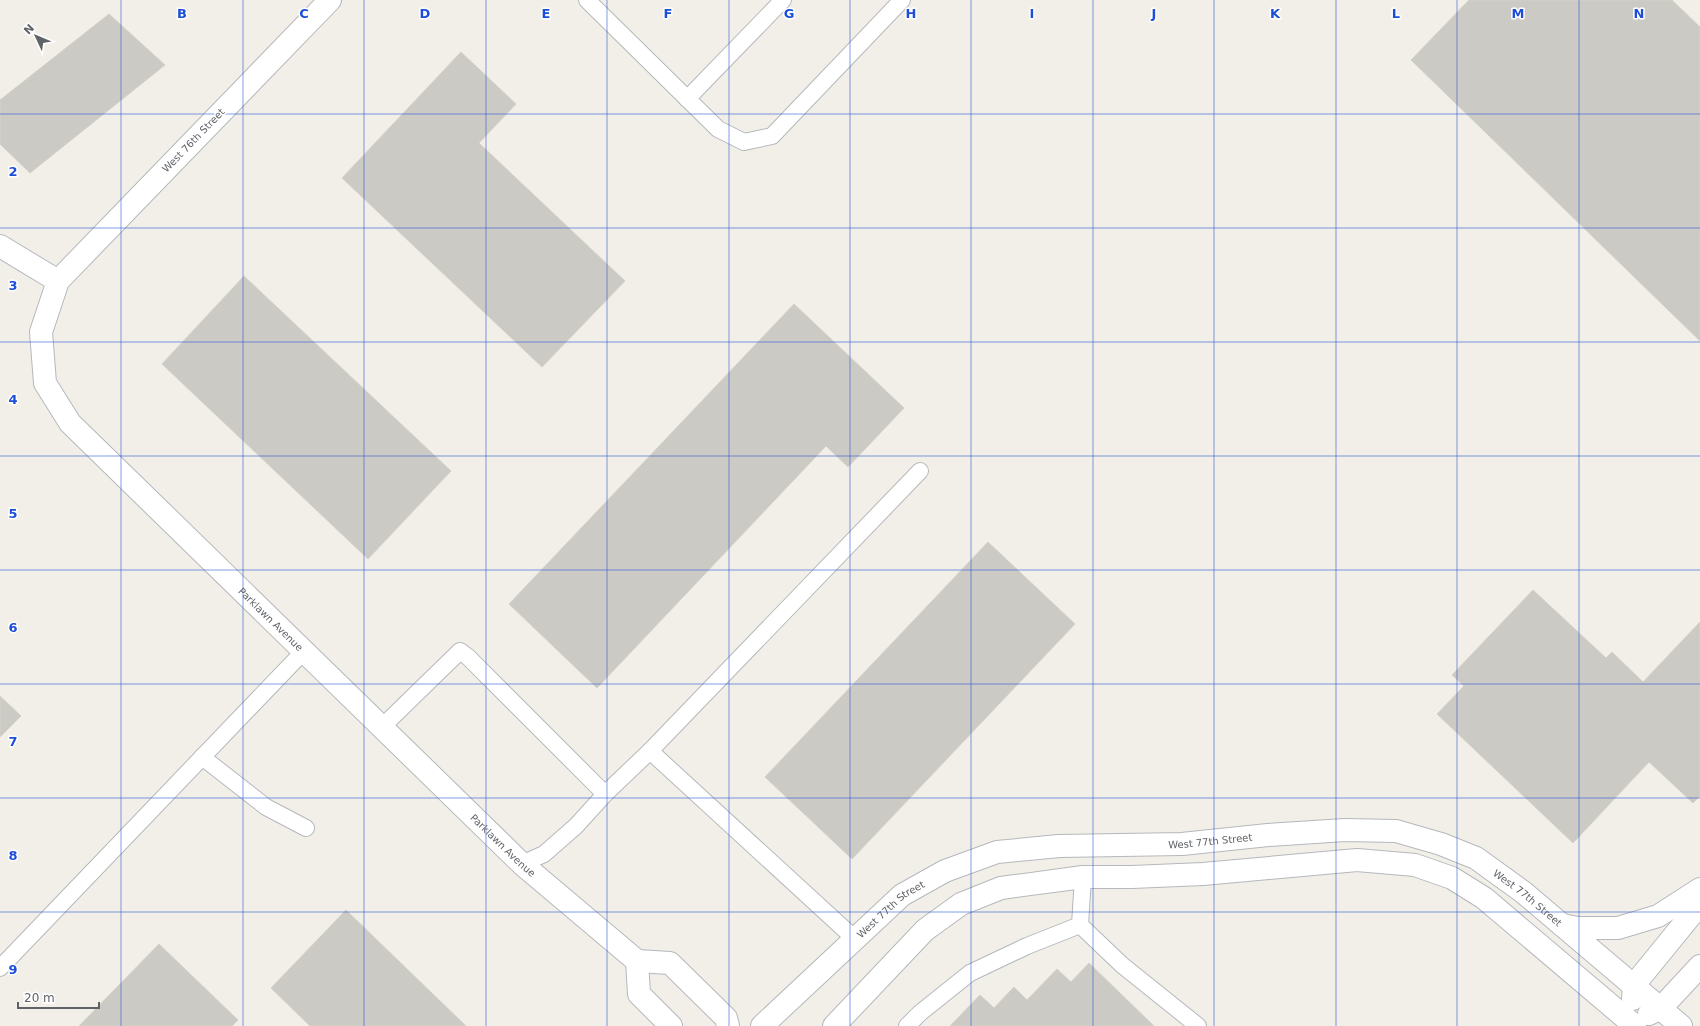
<svg xmlns="http://www.w3.org/2000/svg" width="1700" height="1026" font-family="'DejaVu Sans',sans-serif">
<rect width="100%" height="100%" fill="#f1efe8"/>
<g fill="#cccac5" stroke="#d6d1c6">
<polygon points="1469,0 1672,0 1700,27 1700,341 1411,60"/>
<polygon points="109,14 165,65 30,173 0,144 0,100"/>
<polygon points="461,52 516,104 479,143 625,281 542,367 342,178"/>
<polygon points="244,276 451,471 368,559 162,364"/>
<polygon points="794,304 904,408 848,467 826,446 597,688 509,604"/>
<polygon points="988,542 1075,624 852,859 765,777"/>
<polygon points="1533,590 1606,658 1612,652 1643,682 1700,622 1700,796 1693,803 1649,762 1573,843 1437,714 1464,686 1452,675"/>
<polygon points="0,696 21,716 0,737"/>
<polygon points="346,910 466,1026 310,1026 271,988"/>
<polygon points="159,944 238,1020 232,1026 79,1026"/>
<polygon points="1089,963 1154,1026 950,1026 980,995 994,1008 1014,987 1027,1000 1057,969 1071,982"/>
</g>
<g fill="none" stroke-linecap="round" stroke-linejoin="round">
<g stroke="#b5b8bc" stroke-width="18">
<g id="service">
<polyline points="587,0 718,129 744,142 772,136 902,0"/>
<polyline points="687,99 783,0"/>
<polyline points="382,727 460,651 468,657 605,794"/>
<polyline points="650,751 920,471"/>
<polyline points="202,757 266,807 306,828"/>
<polyline points="522,864 544,854 576,826 605,794 650,751 855,939"/>
<polyline points="1080,925 1122,965 1198,1026"/>
<polyline points="0,968 304,651"/>
<polyline points="907,1026 920,1013 970,973 1027,946 1080,925 1083,877"/>
</g>
</g>
<g stroke="#b5b8bc" stroke-width="24">
<g id="tertiary">
<path id="s1" d="M330,0L58,281L41,332L45,383L70,423L522,864L637,961L670,963L726,1018L728,1026"/>
<polyline points="0,246 58,281"/>
<polyline points="1562,925 1578,928 1618,928 1658,916 1700,889"/>
<polyline points="637,961 639,994 671,1026"/>
<polyline points="1633,999 1634,985 1700,904"/>
<polyline points="1649,1014 1661,1008 1700,966"/>
<path id="s2" d="M762,1026L902,895L945,871L997,852L1059,846L1182,844L1268,835L1345,830L1396,831L1441,844L1476,858L1523,892L1681,1026"/>
<polyline points="834,1026 925,930 961,904 1001,888 1083,877 1132,877 1203,874 1357,860 1415,865 1452,878 1484,898 1635,1026"/>
</g>
</g>
<use href="#service" stroke="#fff" stroke-width="16"/>
<use href="#tertiary" stroke="#fff" stroke-width="22"/>
</g>
<path fill="none" stroke="#1d4ed8" stroke-width="1" stroke-opacity="0.55" d="M121,0V1026M243,0V1026M364,0V1026M486,0V1026M607,0V1026M729,0V1026M850,0V1026M971,0V1026M1093,0V1026M1214,0V1026M1336,0V1026M1457,0V1026M1579,0V1026M0,114H1700M0,228H1700M0,342H1700M0,456H1700M0,570H1700M0,684H1700M0,798H1700M0,912H1700"/>
<g text-anchor="middle" stroke-width="3" stroke-linejoin="round" paint-order="stroke">
<g font-size="10" fill="#5f6368" stroke="#fff">
<text transform="translate(193 140) rotate(-46)" y="4">West 76th Street</text>
<text dy="4" stroke="none"><textPath href="#s1" startOffset="824">Parklawn Avenue</textPath></text>
<text dy="4" stroke="none"><textPath href="#s2" startOffset="510">West 77th Street</textPath></text>
<text dy="4" stroke="none"><textPath href="#s1" startOffset="1148">Parklawn Avenue</textPath></text>
<text dy="4" stroke="none"><textPath href="#s2" startOffset="846">West 77th Street</textPath></text>
<text dy="4" stroke="none"><textPath href="#s2" startOffset="174">West 77th Street</textPath></text>
</g>
</g>
<g font-size="13" text-anchor="middle" font-weight="bold" fill="#1d4ed8" stroke="#fff" stroke-width="3" stroke-linejoin="round" paint-order="stroke">
<text x="182" y="18">B</text>
<text x="304" y="18">C</text>
<text x="425" y="18">D</text>
<text x="546" y="18">E</text>
<text x="668" y="18">F</text>
<text x="789" y="18">G</text>
<text x="911" y="18">H</text>
<text x="1032" y="18">I</text>
<text x="1154" y="18">J</text>
<text x="1275" y="18">K</text>
<text x="1396" y="18">L</text>
<text x="1518" y="18">M</text>
<text x="1639" y="18">N</text>
<text x="13" y="176">2</text>
<text x="13" y="290">3</text>
<text x="13" y="404">4</text>
<text x="13" y="518">5</text>
<text x="13" y="632">6</text>
<text x="13" y="746">7</text>
<text x="13" y="860">8</text>
<text x="13" y="974">9</text>
</g>
<g transform="translate(36 36) rotate(314)" stroke="#ffffff" stroke-width="3" paint-order="stroke">
<path d="M0-3L7 15L0 10L-7 15Z" fill="#5f6368"/>
<text y="-6" font-size="11" font-weight="bold" text-anchor="middle" fill="#5f6368">N</text>
</g>
<path d="M18 1002v6h81v-6" fill="none" stroke="#5f6368" stroke-width="2"/>
<text x="24" y="1002" font-size="12" fill="#5f6368" stroke="#ffffff" stroke-width="3" paint-order="stroke">20 m</text>
</svg>
